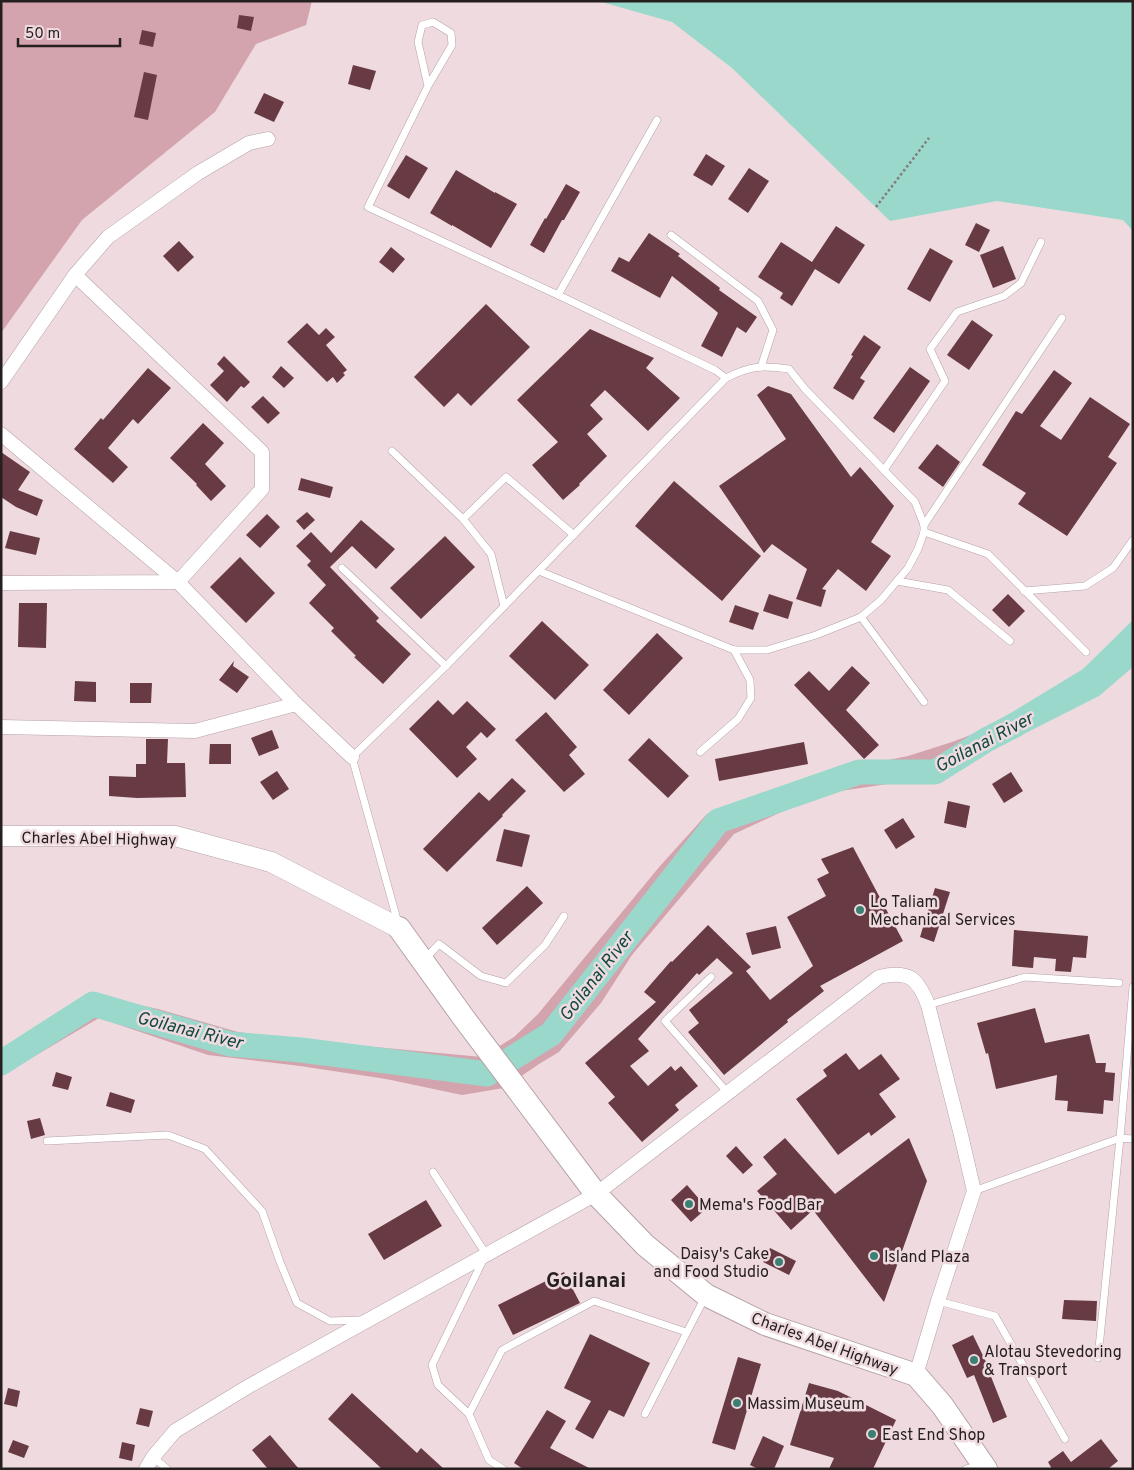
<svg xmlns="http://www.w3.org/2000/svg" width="1134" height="1470" font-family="Overpass,sans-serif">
<rect width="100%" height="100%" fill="#efdbdf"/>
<g fill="#d3a4ad">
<polygon points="1,1 312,1 306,25 256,44 215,112 82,220 1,333"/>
<polygon points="981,731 992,750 983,756 942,776 820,794 734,834 632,955 601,1003 559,1052 539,1064 504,1088 462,1095 386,1079 300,1066 208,1055 99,1018 1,1076 1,1052 86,994 158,1009 238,1032 311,1041 482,1057 514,1037 538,1014 660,866 707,814 834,771 908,756 952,742"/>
</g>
<g fill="#99d8cb">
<polygon points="598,1 1133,1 1133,231 1123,220 997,201 890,221 732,68 672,22"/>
<polygon points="1133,620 1133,667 1099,696 992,750 981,731 1083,669"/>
</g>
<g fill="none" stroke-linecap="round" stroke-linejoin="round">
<polyline stroke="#99d8cb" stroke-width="25" points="1,1063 93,1004 230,1044 301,1050 487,1074 551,1034 718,821 859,772 935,772 986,740 1015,725"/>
</g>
<g fill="#683a44">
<polygon points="239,15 254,17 251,31 237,28"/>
<polygon points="142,30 156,33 153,47 139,44"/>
<polygon points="353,65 376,71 370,90 348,84"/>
<polygon points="144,72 157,75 148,120 134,117"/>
<polygon points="264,93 284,102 274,122 254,113"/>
<polygon points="706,154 725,166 712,186 693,175"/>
<polygon points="406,155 428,168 409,199 387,186"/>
<polygon points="749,168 769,181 748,213 728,199"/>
<polygon points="456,170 495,193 495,192 517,204 491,248 452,225 452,226 430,213"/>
<polygon points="566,184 580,192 564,220 562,220 544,253 530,245 545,218 546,219"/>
<polygon points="976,223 990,230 979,252 965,245"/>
<polygon points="836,226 865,245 839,284 815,269 792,306 780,298 783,293 758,277 781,242 812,262"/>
<polygon points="649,233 680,254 678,256 720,288 719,290 757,317 746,333 737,327 722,357 701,346 718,313 716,311 672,276 660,298 611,271 619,257 629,262"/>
<polygon points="179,241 194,257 178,272 163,256"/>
<polygon points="1003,246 1016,279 993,288 980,255"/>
<polygon points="391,247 405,259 393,273 379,262"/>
<polygon points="930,248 953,261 930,302 907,289"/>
<polygon points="486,304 530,347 471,406 458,393 444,407 414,377"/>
<polygon points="972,320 993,335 969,370 947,355"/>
<polygon points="307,323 319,335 326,328 335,337 326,345 347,370 343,373 345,375 337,383 333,377 327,382 287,342"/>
<polygon points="590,329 654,358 646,368 680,398 648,431 605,390 590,405 603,419 587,434 607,456 579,484 580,485 563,500 532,465 558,442 517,400"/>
<polygon points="864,335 881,347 860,378 865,381 853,400 833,388 853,356 851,355"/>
<polygon points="224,356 250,382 244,388 241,386 227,402 210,385 224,371 217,364"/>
<polygon points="281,366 294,378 284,388 272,377"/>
<polygon points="910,367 930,381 894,433 873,418"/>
<polygon points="148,368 171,388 138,424 133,419 108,448 128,467 113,483 74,449 101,418 103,420"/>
<polygon points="1054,370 1072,383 1040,426 1061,440 1090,397 1130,424 1108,457 1117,463 1067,536 1018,504 1026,493 982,465 1016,411 1022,414"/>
<polygon points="768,386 791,394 851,477 860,467 894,506 871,542 891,556 866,591 838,569 822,589 826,590 821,607 796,599 807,569 772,544 764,553 719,486 786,439 757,395"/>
<polygon points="263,396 280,413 268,424 251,407"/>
<polygon points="203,423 224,443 205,464 226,486 211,501 196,485 197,484 170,458"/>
<polygon points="937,444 960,462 943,487 918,468"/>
<polygon points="1,452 30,472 18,490 43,500 37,516 16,507 1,497"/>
<polygon points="301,478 333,487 330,498 298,490"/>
<polygon points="674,481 761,556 722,601 635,526"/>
<polygon points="307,512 315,520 304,530 296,521"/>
<polygon points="267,514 280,527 260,548 246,535"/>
<polygon points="361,520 395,549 376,569 352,546 330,567 379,618 376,621 411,654 383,684 354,657 356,656 331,631 334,628 309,603 326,585 307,565 311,561 296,546 311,532 331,553"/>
<polygon points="10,531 40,538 36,555 5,548"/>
<polygon points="445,536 475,567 421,619 390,588"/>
<polygon points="240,557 275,593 246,623 210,587"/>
<polygon points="769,594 793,602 788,619 763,611"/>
<polygon points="1008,594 1025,611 1009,627 992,610"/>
<polygon points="19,603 47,603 46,648 18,647"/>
<polygon points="735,605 759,613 753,630 729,622"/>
<polygon points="542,621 589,665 555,700 509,656"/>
<polygon points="657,633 683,658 629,715 603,690"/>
<polygon points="234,661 233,666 249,677 237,693 219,680"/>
<polygon points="852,666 870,683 846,710 879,745 864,759 794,685 809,671 829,691"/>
<polygon points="75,681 96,682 96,702 74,701"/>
<polygon points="130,683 152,683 151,703 130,703"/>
<polygon points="438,700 453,715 467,701 496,729 487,738 481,732 466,747 477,759 457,778 409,729"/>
<polygon points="546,712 577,747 569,755 585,774 564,792 515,740"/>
<polygon points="272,730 279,748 259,756 251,738"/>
<polygon points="649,738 689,776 668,798 628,760"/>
<polygon points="146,739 168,739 167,763 185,763 186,797 137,798 109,796 109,776 136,777 136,764 146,764"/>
<polygon points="804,742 808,764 719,781 715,759"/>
<polygon points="210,744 231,744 231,764 209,764"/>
<polygon points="277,771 289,789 273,800 260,782"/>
<polygon points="1011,772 1023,791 1004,803 992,784"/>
<polygon points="512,778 526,791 502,815 503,816 447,872 423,849 479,792 489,801"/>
<polygon points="948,801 970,806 966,828 944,823"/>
<polygon points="903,818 915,837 896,849 884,830"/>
<polygon points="504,829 530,835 522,867 496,861"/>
<polygon points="853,847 903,941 820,986 824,991 787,1020 788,1022 724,1075 688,1032 699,1023 689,1010 733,973 717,958 699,975 697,973 638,1039 649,1051 630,1066 648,1086 671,1066 675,1071 681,1066 698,1086 675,1105 679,1110 642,1142 608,1103 615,1097 585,1063 656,1002 644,992 671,961 672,962 708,925 751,967 746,971 770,1000 813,966 787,917 826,896 817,879 829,873 821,859"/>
<polygon points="527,886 543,903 497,945 482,928"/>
<polygon points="935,888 950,892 934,942 920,937"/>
<polygon points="776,926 781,948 752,955 746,933"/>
<polygon points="1014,930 1088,936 1086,958 1073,957 1071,972 1055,971 1056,959 1034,957 1033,968 1012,966"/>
<polygon points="1035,1008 1045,1043 1089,1034 1096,1063 1106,1063 1105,1072 1115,1073 1113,1101 1104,1100 1103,1114 1067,1111 1068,1101 1055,1100 1057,1075 996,1089 988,1053 986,1054 977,1023"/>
<polygon points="846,1053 859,1070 881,1054 900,1079 879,1094 896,1117 871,1136 869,1132 838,1155 796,1099 827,1076 823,1070"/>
<polygon points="56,1072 72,1077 68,1090 52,1086"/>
<polygon points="110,1092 135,1100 131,1113 106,1106"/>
<polygon points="40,1118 45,1135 31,1139 27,1121"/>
<polygon points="785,1138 835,1194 909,1138 927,1181 884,1302 813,1210 791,1230 757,1191 777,1174 763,1157"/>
<polygon points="736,1146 753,1165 743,1174 726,1156"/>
<polygon points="687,1185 707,1208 691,1222 671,1200"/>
<polygon points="426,1200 442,1226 384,1260 368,1234"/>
<polygon points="770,1248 796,1261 789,1275 763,1262"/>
<polygon points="564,1272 580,1303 513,1335 498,1305"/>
<polygon points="1064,1300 1097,1301 1096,1321 1062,1319"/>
<polygon points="590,1334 650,1363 624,1417 609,1410 593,1439 575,1429 591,1401 564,1388"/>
<polygon points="973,1335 989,1368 988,1369 1007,1417 993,1423 974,1375 967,1378 952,1345"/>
<polygon points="738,1357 761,1364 735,1450 712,1443"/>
<polygon points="809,1383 838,1391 896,1420 873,1469 829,1469 834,1458 790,1445"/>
<polygon points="8,1388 20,1391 17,1407 4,1404"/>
<polygon points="352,1393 417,1453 421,1448 444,1469 382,1469 328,1419"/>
<polygon points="140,1408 153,1411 149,1427 136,1424"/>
<polygon points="547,1410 566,1421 550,1448 591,1469 523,1469 514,1463"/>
<polygon points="270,1435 299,1469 268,1469 252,1450"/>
<polygon points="763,1436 784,1446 774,1469 758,1469 750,1465"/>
<polygon points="1101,1439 1118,1461 1108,1469 1052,1469 1048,1462 1063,1451 1071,1462"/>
<polygon points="13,1440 29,1446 24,1458 8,1452"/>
<polygon points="122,1442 135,1445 132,1461 119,1458"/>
</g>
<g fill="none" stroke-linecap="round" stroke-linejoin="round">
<g stroke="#b5a2a6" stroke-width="8">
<g id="lane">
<polyline points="428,86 452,45 451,33 433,22 422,25 418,42 428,86 368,207 558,295 715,370 726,378"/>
<polyline points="671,235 758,301 773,330 761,367"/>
<polyline points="558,295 657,120"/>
<polyline points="392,451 463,519 491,554 504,606"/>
<polyline points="884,470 945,381 930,349 957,312 1004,296 1021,283 1041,242"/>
<polyline points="463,519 506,477 574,535"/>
<polyline points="924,525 1062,318"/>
<polyline points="924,532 988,554 1086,652"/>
<polyline points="342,568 446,666"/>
<polyline points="897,581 948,590 1010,641"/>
<polyline points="1024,591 1085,586 1113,568 1133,540"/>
<polyline points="861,617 924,702"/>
<polyline points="700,752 738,719 751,698 750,680 734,650"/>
<path d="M398,923L352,757L446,666L726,378C750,366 762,365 789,369L805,389L915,502L924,525V532L918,549L908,568L897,581L881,600L861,617L816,635L767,650H734L539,571"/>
<polyline points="425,959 439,944 481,976 506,983 545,945 564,916"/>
<polyline points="711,977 665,1021 728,1093"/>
<polyline points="928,1005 1025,977 1119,983"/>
<polyline points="47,1141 168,1135 205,1149 262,1211 280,1262 297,1303 330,1321 362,1320"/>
<polyline points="433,1172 486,1254 432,1365 438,1385 469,1414 502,1350 594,1301 686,1332"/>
<polyline points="974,1191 1120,1138 1133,987"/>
<polyline points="938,1301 995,1316 1065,1439"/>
<polyline points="1098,1358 1120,1138 1133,1139"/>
<polyline points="469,1414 489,1460 503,1469"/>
<polyline points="645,1414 705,1297"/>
<polyline points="153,1457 167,1469"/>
<polyline points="966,1469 980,1465"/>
</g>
</g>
<g stroke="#b5a2a6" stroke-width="15">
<g id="street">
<polyline points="75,275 108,237 198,173 249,143 268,139"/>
<polyline points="1,382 75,275 262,452 262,489 178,582 1,583"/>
<polyline points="1,434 178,582 296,704 352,757"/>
<polyline points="1,727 195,731 296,704"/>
<path d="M146,1469L153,1457L175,1431L249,1386L596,1194L879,977C909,970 918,978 928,1005L961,1135L974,1191L938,1301L916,1375"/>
</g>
</g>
<g stroke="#b5a2a6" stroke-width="21">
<polyline id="secondary" points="1,836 175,836 271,862 399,928"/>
</g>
<g stroke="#b5a2a6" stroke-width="24">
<polyline id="primary" points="399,928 463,1017 596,1194 645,1245 706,1295 765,1324 916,1375 942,1405 986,1469"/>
</g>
<polyline stroke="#877a7c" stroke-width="2.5" stroke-dasharray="2.5 2.5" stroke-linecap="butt" points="876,207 929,138"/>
<use href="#lane" stroke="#fff" stroke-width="7"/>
<use href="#street" stroke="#fff" stroke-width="14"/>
<use href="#secondary" stroke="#fff" stroke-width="20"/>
<use href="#primary" stroke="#fff" stroke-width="22"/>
</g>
<g fill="#3c8074" stroke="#efdbdf" stroke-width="2">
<circle cx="860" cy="910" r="5"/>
<circle cx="689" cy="1204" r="5"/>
<circle cx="874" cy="1256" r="5"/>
<circle cx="779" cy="1262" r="5"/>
<circle cx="974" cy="1360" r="5"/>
<circle cx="737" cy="1403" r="5"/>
<circle cx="872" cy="1434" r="5"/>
</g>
<g text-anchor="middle" stroke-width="5" stroke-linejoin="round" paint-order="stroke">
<g font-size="16" fill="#261f20" stroke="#efdbdf">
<text transform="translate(99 838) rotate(1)" y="6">Charles Abel Highway</text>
<text transform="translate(825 1343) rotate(20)" y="6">Charles Abel Highway</text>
</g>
<g font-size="16" fill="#261f20" stroke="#efdbdf" text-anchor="start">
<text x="870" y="907">Lo Taliam<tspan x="870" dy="18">Mechanical Services</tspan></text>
<text x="699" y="1210">Mema's Food Bar</text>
<text x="769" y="1259" text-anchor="end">Daisy's Cake<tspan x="769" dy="18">and Food Studio</tspan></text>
<text x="884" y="1262">Island Plaza</text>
<text x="984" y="1357">Alotau Stevedoring<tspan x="984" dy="18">&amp; Transport</tspan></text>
<text x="747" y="1409">Massim Museum</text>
<text x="882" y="1440">East End Shop</text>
</g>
<g font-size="18" font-style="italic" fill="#114840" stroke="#efdbdf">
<text transform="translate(984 742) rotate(-28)" y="6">Goilanai River</text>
<text transform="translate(596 976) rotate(-52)" y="6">Goilanai River</text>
<text transform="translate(190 1030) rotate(14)" y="6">Goilanai River</text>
</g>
<g font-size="21" font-weight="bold" fill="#261f20" stroke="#efdbdf">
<text x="586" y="1287">Goilanai</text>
</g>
</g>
<rect width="1134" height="1470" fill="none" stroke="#261f20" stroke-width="5"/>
<path d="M18 38v8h102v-8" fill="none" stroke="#261f20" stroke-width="2.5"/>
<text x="25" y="38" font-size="15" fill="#261f20" stroke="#efdbdf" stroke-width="4" paint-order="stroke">50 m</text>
</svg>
